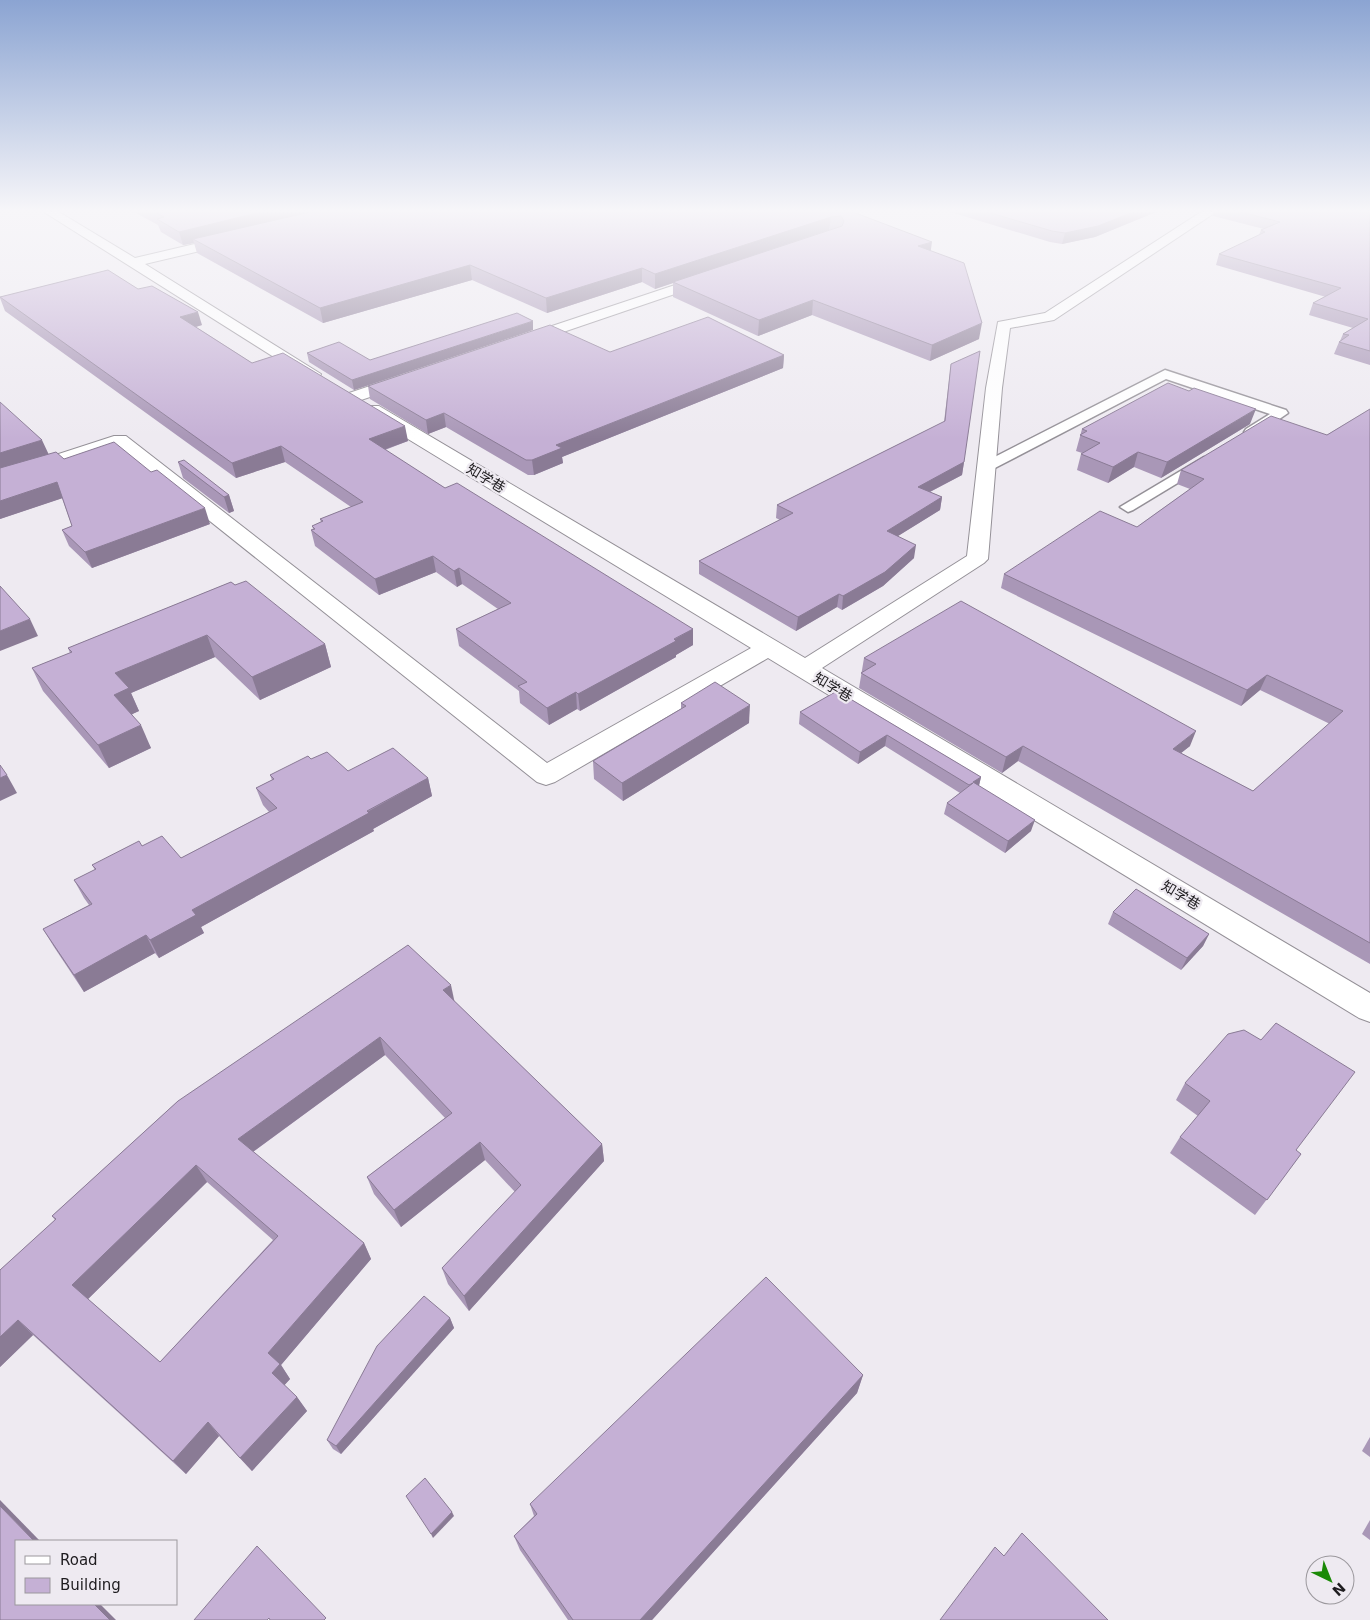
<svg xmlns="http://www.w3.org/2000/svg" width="1370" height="1620" font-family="'DejaVu Sans','Noto Sans SC',sans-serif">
<rect width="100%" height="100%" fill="#eeeaf1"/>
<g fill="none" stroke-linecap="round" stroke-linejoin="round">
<g stroke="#949097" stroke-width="3">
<g id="lane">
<polygon points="1165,370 1286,410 1288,413 1256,435 1246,435 1244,432 1246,429 1270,414 1166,379 991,470 986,471 979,467 981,464"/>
<polygon points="1204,457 1211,461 1209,464 1133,510 1128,512 1120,507"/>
</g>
</g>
<g stroke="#949097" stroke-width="2">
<g id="street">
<polygon points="44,212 59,212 135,258 233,235 238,236 240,239 238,242 145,264 321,374 319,378 307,378"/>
<polygon points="1201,212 1216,212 1054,320 1010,328 1002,388 988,559 984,563 822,668 1370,993 1370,1022 1359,1018 768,658 555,782 546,785 537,782 117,447 0,485 0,473 114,436 126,436 547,763 751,648 367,414 364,410 367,406 379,406 805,658 967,556 986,388 998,322 1045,313"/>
<polygon points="708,274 715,278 713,281 528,344 516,344 514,341 516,338"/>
<polygon points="400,376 406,377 408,381 406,385 352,403 346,402 343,398 346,394"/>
</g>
</g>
<use href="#lane" fill="#fff" fill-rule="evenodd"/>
<use href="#street" fill="#fff" fill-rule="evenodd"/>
</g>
<g fill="#a997b7" fill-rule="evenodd">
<polygon points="134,212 853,212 931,251 979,339 930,361 812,315 758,336 673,297 673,283 655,289 642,282 547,313 472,280 323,323 197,253 194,243 183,245 161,232 158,225"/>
<polygon points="950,212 1156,212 1095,237 1062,244 1050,242"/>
<polygon points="1214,212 1370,212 1370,365 1334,354 1339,342 1340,341 1343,334 1353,328 1309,315 1313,303 1326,297 1216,265 1219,254 1259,235 1261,230 1264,229 1213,216"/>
<polygon points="138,289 202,325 196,327 252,363 408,441 385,450 445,488 693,629 693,645 676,655 676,657 580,711 577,709 549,725 520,703 519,691 459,646 456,629 498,609 462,584 457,587 436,572 379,595 315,546 311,530 313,529 312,526 321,522 320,519 351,507 285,462 236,478 5,311 0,298"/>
<polygon points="533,330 354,390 309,362 307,353 370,360"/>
<polygon points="610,352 784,355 783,368 562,457 563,463 534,475 528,475 446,427 428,434 370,399 368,386"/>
<polygon points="951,364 964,462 962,475 930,492 942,497 940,510 898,536 914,558 883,586 842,610 837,607 796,631 699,574 699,561 780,520 776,518 777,505 944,422"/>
<polygon points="0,402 48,454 64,459 210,524 92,568 69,546 62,530 72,526 62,498 0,519"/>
<polygon points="1370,409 1370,964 1018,761 1002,773 859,688 864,658 1190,746 1181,753 1253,791 1330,724 1260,690 1241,706 1001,588 1004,574 1137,527 1190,489 1177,484 1181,470 1327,435"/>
<polygon points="1250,424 1161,478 1134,467 1108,483 1077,470 1081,454 1082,453 1076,451 1082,429"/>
<polygon points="178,462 229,495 234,511 229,513 183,478"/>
<polygon points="231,582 325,644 331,667 260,700 215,657 131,693 139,711 132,714 151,748 109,768 43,691 32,668 70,653 68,648"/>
<polygon points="837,691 981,777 979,786 1031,831 1005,853 944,814 947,803 960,793 885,746 858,764 799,724 800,712"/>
<polygon points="681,703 749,723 623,801 594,779 593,761 681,710"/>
<polygon points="311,759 348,771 428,778 432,796 373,829 374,831 201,927 204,933 159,958 155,953 84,992 54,947 43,929 89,905 84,898 74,880 95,870 92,865 142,846 181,858 269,812 263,805 256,788 272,780 270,775"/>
<polygon points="1113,912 1209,934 1203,946 1181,970 1108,924"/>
<path d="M454,1001L602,1144L604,1161L469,1311L448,1284L442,1268L515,1192L485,1160L401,1227L374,1194L367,1177L445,1118L385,1055L253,1152L364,1243L371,1259L281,1365L290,1379L284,1385L297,1397L307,1411L252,1471L219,1436L186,1474L33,1335L0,1367V1270L55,1220L52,1216L178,1101ZM207,1182L273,1240L160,1362L88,1299Z"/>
<polygon points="1185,1083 1301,1154 1255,1215 1170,1153 1180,1137 1198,1116 1176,1100"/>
<polygon points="450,1318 454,1328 341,1454 333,1449 327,1440"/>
<polygon points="863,1375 857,1393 652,1620 568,1620 520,1550 514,1536 534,1516 530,1504"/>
<polygon points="1370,1437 1370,1457 1362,1451"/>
<polygon points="1370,1520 1370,1540 1362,1534"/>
</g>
<g fill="#8a7b95">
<polygon points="261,212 320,212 193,239 194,243 183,245 179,232"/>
<polygon points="1133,212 1156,212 1095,237 1062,244 1065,233"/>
<polygon points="831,217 829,230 673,282 673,283 655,289 655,274"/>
<polygon points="932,242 930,256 918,246"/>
<polygon points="470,265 472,280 323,323 320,308"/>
<polygon points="642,268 642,282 547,313 546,298"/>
<polygon points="813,300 812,315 758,336 759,320"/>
<polygon points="198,312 202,325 184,330 180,317"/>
<polygon points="533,321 533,330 354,390 352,380"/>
<polygon points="982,323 979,339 930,361 932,345"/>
<polygon points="784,355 783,368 562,457 563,463 534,475 532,460 556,445"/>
<polygon points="1256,409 1250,424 1161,478 1167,462"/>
<polygon points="444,413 446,427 428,434 426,420"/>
<polygon points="405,426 408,441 372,454 369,439"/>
<polygon points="42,440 49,455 0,471 0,453"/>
<polygon points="281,446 285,462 236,478 232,463"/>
<polygon points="1138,452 1134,467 1108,483 1113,467"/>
<polygon points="964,462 962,475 916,499 918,487"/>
<polygon points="57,482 63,498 0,519 0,501"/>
<polygon points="229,495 234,511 229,513 224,497"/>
<polygon points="942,497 940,510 885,544 887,531"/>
<polygon points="205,508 210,524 92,568 85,552"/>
<polygon points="916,545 914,558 883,586 842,610 843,596"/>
<polygon points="433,556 436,572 379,595 375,579"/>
<polygon points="459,568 462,584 457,587 454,571"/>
<polygon points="839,594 837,607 796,631 798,617"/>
<polygon points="30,619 38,636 0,651 0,631"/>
<polygon points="693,629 693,645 676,655 676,657 580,711 578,694"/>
<polygon points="207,635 215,657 131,693 139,711 124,718 114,695 115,673"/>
<polygon points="325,644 331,667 260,700 252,677"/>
<polygon points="1267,675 1260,690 1241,706 1247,690"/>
<polygon points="576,692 577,709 549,725 547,708"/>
<polygon points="750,705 749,723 623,801 622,783"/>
<polygon points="141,725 151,748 109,768 98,745"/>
<polygon points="1196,731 1190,746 1167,764 1173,749"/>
<polygon points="887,735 885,746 858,764 860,752"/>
<polygon points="1023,746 1018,761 1002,773 1006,757"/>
<polygon points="7,775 17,793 0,801 0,778"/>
<polygon points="981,777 978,789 973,782"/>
<polygon points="428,778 432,796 373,829 374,831 201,927 204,933 159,958 150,940 192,910"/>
<polygon points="1035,820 1031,831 1005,853 1008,841"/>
<polygon points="1209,934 1203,946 1181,970 1187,958"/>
<polygon points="146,935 155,953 84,992 74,975"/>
<polygon points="451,985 455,1004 443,990"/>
<polygon points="380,1037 385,1055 247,1156 238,1139"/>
<polygon points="480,1142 485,1160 401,1227 394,1210"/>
<polygon points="602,1144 604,1161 469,1311 464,1296"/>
<polygon points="196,1165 207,1182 86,1301 72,1285"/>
<polygon points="364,1243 371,1259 281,1365 290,1379 282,1388 272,1373 268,1353"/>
<polygon points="450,1318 454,1328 341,1454 336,1446"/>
<polygon points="18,1320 33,1335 0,1367 0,1337"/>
<polygon points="863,1375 857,1393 652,1620 640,1620"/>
<polygon points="297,1397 307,1411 252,1471 240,1458"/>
<polygon points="208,1422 219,1436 186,1474 173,1461"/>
<polygon points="0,1500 40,1541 34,1541 0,1506"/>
<polygon points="452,1512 454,1516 433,1538 431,1534"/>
<polygon points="94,1604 100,1604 116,1620 110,1620"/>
</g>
<g fill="#c5b0d5" stroke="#8a7b95" fill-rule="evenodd">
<polygon points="155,212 261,212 179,232 157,219 164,217"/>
<polygon points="310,212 853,212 932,242 918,246 964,263 982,323 932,345 813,300 759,320 673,282 842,226 844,221 841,216 831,217 655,274 642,268 546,298 470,265 320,308 193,239"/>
<polygon points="987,212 1133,212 1098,226 1065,233 1052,231"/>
<polygon points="1241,212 1370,212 1370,351 1339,342 1349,335 1343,334 1368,319 1313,303 1341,288 1219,254 1265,232 1261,230 1280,222"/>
<polygon points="108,270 138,289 152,286 198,312 180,317 252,363 283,353 405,426 369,439 445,488 457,483 693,629 674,639 676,641 578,694 576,692 547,708 518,686 527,682 456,629 511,603 459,568 454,571 433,556 375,579 311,530 315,529 312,526 323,521 320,519 363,502 281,446 232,463 0,297"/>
<polygon points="517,313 533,321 352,380 307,353 339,342 370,360"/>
<polygon points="708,317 784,355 556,445 562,448 532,460 526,460 444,413 426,420 368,386 550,325 610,352"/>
<polygon points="980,351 964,462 918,487 942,497 887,531 916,545 885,572 843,596 839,594 798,617 699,561 793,513 777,505 945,421 951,364"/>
<polygon points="1168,383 1189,391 1194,388 1256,409 1167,462 1138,452 1113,467 1081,454 1100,443 1080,435 1087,431 1082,429"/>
<polygon points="0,402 42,440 0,453"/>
<polygon points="1370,409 1370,943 1023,746 1006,757 861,673 876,664 864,658 961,601 1196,731 1173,749 1253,791 1343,711 1267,675 1247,690 1004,574 1100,511 1137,527 1204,479 1181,470 1271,416 1327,435"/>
<polygon points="114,442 151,472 157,470 205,508 85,552 62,530 72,526 57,482 0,501 0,468 56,452 64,459"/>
<polygon points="184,460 229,495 224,497 178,462"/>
<polygon points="246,581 325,644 252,677 207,635 115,673 129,688 114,695 141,725 98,745 32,668 72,652 68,648 231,582 235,585"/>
<polygon points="0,586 30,619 0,631"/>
<polygon points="715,682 750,705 622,783 593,761 686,706 681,703"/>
<polygon points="837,691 981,777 973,782 1035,820 1008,841 947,803 973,783 969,785 887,735 860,752 800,712"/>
<polygon points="393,748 428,778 367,811 369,813 192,910 196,915 150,940 146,935 74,975 43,929 92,904 74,880 96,869 92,865 139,841 142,846 162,836 181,858 277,808 256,788 274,779 270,775 308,756 311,759 327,752 348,771"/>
<polygon points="0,765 7,775 0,778"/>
<polygon points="1136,889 1209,934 1187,958 1113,912"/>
<path d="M408,945L451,985L443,990L602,1144L464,1296L442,1268L521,1185L480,1142L394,1210L367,1177L452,1113L380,1037L238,1139L364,1243L268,1353L280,1364L272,1373L297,1397L240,1458L208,1422L173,1461L18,1320L0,1337V1270L56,1219L52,1216L178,1101ZM196,1165L278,1236L160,1362L72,1285Z"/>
<polygon points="1276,1023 1355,1072 1296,1150 1301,1154 1267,1200 1180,1137 1210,1101 1185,1083 1228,1034 1244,1030 1261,1040"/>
<polygon points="766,1277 863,1375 640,1620 573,1620 514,1536 537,1514 530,1504"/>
<polygon points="424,1296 450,1318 336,1446 327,1440 377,1346"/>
<polygon points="425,1478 452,1512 431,1534 406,1496"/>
<polygon points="0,1506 34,1541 16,1541 16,1604 94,1604 110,1620 0,1620"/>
<polygon points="1022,1533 1108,1620 940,1620 995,1547 1004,1556"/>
<polygon points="257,1546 326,1618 324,1620 270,1620 269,1618 267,1620 194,1620"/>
</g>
<linearGradient id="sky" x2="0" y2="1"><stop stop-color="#8ba4d2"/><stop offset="0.48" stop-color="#f7f6f9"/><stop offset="1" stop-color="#f7f6f9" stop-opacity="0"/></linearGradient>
<rect width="1370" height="439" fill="url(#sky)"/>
<g text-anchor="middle" stroke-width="4.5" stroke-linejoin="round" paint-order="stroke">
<g font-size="14" fill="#1e1c1f" stroke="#eeeaf1">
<text transform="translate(486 478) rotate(31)" y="5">知学巷</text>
<text transform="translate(833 687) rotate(31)" y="5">知学巷</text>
<text transform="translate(1181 895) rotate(31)" y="5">知学巷</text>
</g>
</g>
<rect x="15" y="1540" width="162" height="65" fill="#eeeaf1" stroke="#9b989d"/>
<rect x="25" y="1556" width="25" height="8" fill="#ffffff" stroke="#9b989d"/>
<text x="60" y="1565" font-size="15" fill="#1e1c1f">Road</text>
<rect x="25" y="1578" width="25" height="15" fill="#c5b0d5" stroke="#9b989d"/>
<text x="60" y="1590" font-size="15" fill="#1e1c1f">Building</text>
<g transform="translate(1330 1580) rotate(137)"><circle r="24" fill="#eeeaf1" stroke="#9b989d"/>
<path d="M0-4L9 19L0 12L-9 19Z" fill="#1a8906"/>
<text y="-8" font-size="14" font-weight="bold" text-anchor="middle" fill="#1e1c1f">N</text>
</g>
</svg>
